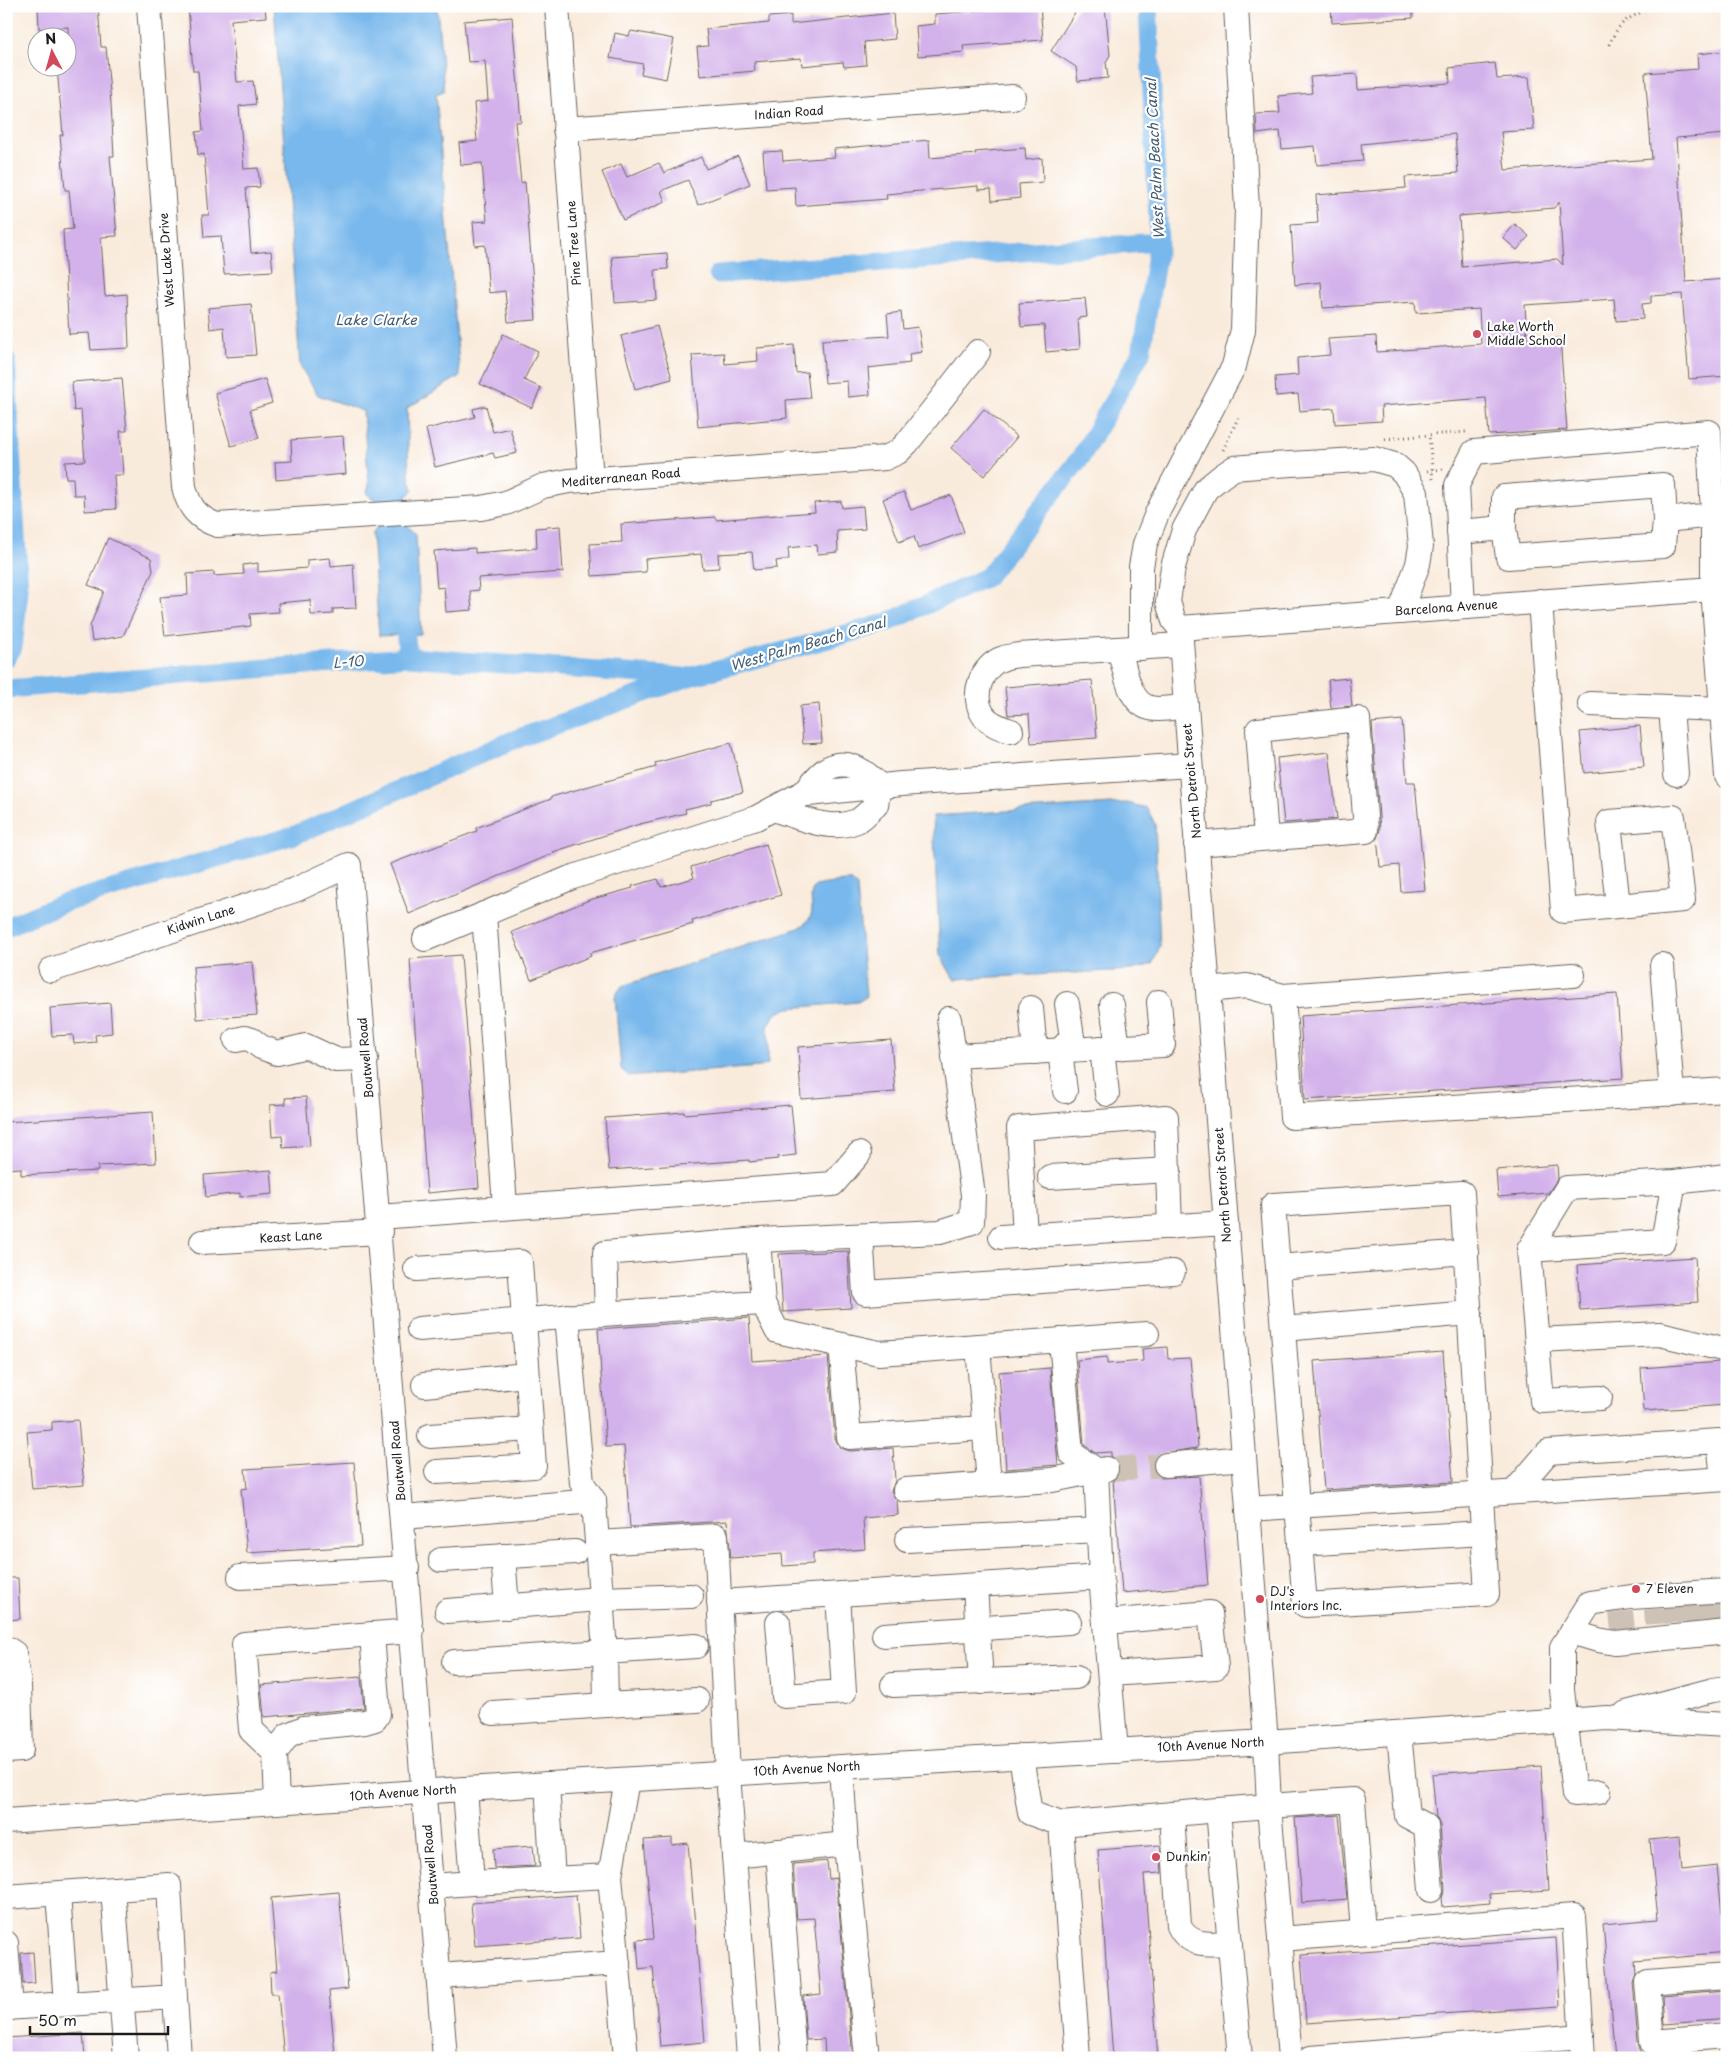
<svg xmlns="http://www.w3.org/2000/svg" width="1733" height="2064" font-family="'Playpen Sans',sans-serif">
<rect width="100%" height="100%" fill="#fff"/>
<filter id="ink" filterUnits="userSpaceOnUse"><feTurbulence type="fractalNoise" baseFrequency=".02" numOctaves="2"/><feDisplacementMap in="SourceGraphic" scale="10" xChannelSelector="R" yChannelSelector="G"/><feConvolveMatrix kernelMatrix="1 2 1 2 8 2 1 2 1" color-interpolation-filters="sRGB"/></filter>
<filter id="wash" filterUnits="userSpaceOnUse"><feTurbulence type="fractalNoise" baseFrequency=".0096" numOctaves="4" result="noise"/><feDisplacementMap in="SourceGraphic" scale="20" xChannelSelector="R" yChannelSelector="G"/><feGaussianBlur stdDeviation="1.12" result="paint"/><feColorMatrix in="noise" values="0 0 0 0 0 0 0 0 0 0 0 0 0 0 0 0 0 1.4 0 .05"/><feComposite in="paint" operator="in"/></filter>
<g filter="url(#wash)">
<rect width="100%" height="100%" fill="#f9ebdb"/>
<g fill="#78b8ec" stroke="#4a6a84">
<polygon points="274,6 437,6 444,91 436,94 460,376 407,408 409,476 413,490 406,497 407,525 416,534 421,634 379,636 372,532 378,528 376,501 366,493 369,486 363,411 318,395 300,366"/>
<polygon points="1127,803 1147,808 1155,824 1160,947 1152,964 1132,970 954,979 940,955 933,816"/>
<path d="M844,881H852L857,887L866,997L858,1002L789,1008L775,1014L768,1027V1064L760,1067L639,1076H629L621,1069L615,996L622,986L799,928C823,913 804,900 815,886Z"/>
</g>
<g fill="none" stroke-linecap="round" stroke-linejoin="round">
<g stroke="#78b8ec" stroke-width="19">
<polyline points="718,274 1159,242"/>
<polyline points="6,360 19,590 13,647 6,659"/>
<polyline points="403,609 408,657"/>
<polyline points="6,689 408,657 683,677"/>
<polyline points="6,927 61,904 295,835 511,741 689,677 886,623 987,577 1081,457 1141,353 1159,242 1148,6"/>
</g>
</g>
<g id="blocks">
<g fill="#d3b1ea" fill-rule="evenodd">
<polygon points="38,6 98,6 101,47 106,47 111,104 114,156 110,156 117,236 101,237 105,296 127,294 129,348 91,350 89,333 69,334 63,230 73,229 69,190 65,190 60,135 63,135 57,68 68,68 68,27 39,29"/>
<polygon points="188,6 265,6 266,17 231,20 237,82 253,81 256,104 239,106 244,169 258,168 260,187 246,188 251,253 271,251 273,271 224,274 221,236 204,237 202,215 209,215 204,154 198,155 196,132 203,131 198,71 193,71"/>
<polygon points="986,6 1040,6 1043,40 963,46 964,52 918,56 916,26 935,24 935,14 986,10"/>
<polygon points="1079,6 1105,6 1110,55 1106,62 1108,78 1078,81 1076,67 1051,51"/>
<polygon points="1331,6 1412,6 1413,18 1332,23"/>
<polygon points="893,13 895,39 864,42 866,65 844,67 843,62 802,66 801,58 754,62 755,71 700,76 697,47 708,46 706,29 769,23 769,17 791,15 791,24"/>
<polygon points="512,17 521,122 515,122 521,183 525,182 536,320 508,322 505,291 489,293 485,245 475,246 473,222 487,221 482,163 461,165 459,143 477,141 474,103 488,101 485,61 468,62 464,21"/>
<polygon points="631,31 674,39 666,79 641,74 643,64 610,58 615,33 629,36"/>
<path d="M1727,51V134L1676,138L1686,282L1727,279V376L1689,379L1682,294L1651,296V303L1642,304L1643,319L1616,321L1614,299L1525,305L1527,341L1560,338L1567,430L1489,435L1486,398L1381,406L1382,421L1335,424L1334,408L1300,411L1298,394L1276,396L1275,377L1298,375L1297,358L1330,355L1328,339L1376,336L1377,352L1481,344L1479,309L1416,313L1415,302L1323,308L1321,282L1295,285L1291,225L1318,223L1316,195L1406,188L1405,177L1458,173L1455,134L1361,144L1363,161L1317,165L1315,146L1282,149L1280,131L1257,134L1256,114L1280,113L1278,96L1312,93L1310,77L1357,74L1358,90L1399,87L1450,83L1449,68L1495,63L1497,79L1529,77L1534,130L1501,132L1505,170L1652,159L1645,73L1698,69L1697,54ZM1559,202L1563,265L1557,259L1462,267L1459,216L1554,208Z"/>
<polygon points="929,140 930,158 976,154 975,152 1025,148 1026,160 1042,158 1043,182 1019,184 1020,198 992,201 991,189 978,190 978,186 886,194 887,199 796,206 795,187 766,189 763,152 782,151 783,161 835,157 834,149"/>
<polygon points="738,156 750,184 698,205 688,180 661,191 665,202 623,220 602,172 621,164 627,177 659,163 664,173 701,157 706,169"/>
<polygon points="1515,224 1529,236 1517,250 1503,238"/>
<polygon points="667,253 668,269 655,270 657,300 615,303 612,257"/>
<polygon points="1085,298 1087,317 1078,318 1080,349 1046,352 1044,325 1021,327 1019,303"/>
<polygon points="251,304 256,355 226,357 224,327 210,329 208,308"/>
<polygon points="901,312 903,329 918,327 922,352 909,354 910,363 868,368 870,395 848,397 847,381 825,383 822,340 889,336 887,314"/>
<polygon points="657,326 672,379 635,389 621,336"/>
<polygon points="503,334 538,351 524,380 541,388 532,408 480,384"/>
<polygon points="794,345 796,373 807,372 810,398 786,400 787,418 698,427 692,355 724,353 725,364 758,361 757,348"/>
<polygon points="122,378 127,431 120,431 123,475 114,475 116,509 85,511 84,495 74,495 73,478 66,478 65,462 85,461 81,410 74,411 72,382"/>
<polygon points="265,379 272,403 250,410 259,438 231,446 215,393"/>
<polygon points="486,406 493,432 510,428 517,453 495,458 493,453 435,467 426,429 475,417 473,409"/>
<polygon points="984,409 1017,437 984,476 951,448"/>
<polygon points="343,436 346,474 276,480 275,462 292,461 291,440"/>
<polygon points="904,492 911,510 951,495 964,532 918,549 914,536 899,542 883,499"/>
<polygon points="841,501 842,508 863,506 865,529 837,531 838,552 818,554 817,545 788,548 789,559 776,561 777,568 754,570 752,552 718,554 719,568 703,569 701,554 645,559 646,572 592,576 590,544 622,542 621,524 715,517 716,520 815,512 814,503"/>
<polygon points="560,526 563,572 478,578 479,590 470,591 472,610 446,612 444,587 437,588 434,551 475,548 475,553 537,548 536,528"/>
<polygon points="108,538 151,558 153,571 123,636 92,641 90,626 104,591 88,585"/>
<polygon points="330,558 331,566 353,564 356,608 333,609 333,614 311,615 310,600 278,603 279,612 250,614 251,626 165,636 160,597 188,595 187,574 214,572 214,576 244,574 243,565 258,563 258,572 307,568 307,560"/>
<polygon points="1349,678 1352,706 1331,708 1328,680"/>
<polygon points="1092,680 1097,738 1031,743 1029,714 1008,715 1005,687"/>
<polygon points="819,704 822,743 803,744 800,706"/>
<polygon points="1402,720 1407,782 1415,782 1425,890 1401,892 1399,865 1380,867 1377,838 1380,830 1372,723"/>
<polygon points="1640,726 1644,767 1584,773 1580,732"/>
<polygon points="731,743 743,792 711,800 711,803 685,809 686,813 640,824 553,852 554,853 538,860 409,914 390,864 477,831 476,828 551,799 551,797 656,767 655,763"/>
<polygon points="1329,752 1337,819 1284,823 1277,758"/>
<polygon points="766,844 781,895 692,921 693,924 590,953 591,956 531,980 512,932 589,900 633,888 632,886 658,879 661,887 694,878 691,867"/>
<polygon points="461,955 479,1188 427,1193 410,959"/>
<polygon points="252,962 257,1015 197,1019 193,967"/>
<polygon points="1617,994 1623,1078 1305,1100 1300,1016"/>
<polygon points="110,1003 112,1033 95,1035 96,1042 74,1044 73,1035 52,1036 50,1008"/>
<polygon points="891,1040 895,1092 801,1099 798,1047"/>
<polygon points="306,1097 310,1146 283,1148 282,1136 272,1137 270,1105 286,1104 285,1098"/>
<polygon points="791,1105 796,1155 777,1157 778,1159 749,1162 749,1160 609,1170 605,1118 684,1112 684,1114"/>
<polygon points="153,1112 156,1163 98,1166 98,1171 21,1175 21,1168 6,1169 6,1122"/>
<polygon points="1557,1165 1558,1178 1548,1193 1498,1197 1496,1170"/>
<polygon points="271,1170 273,1194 240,1197 240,1193 206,1197 204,1175"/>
<polygon points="848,1251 851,1308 783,1312 779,1254"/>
<polygon points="1695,1257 1698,1302 1580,1310 1577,1265"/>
<polygon points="749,1318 752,1361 828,1356 835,1438 840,1448 850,1451 893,1448 895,1481 891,1491 897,1500 898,1515 863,1518 865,1549 813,1553 813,1564 783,1566 782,1554 731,1558 727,1521 630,1527 624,1446 606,1447 598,1329"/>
<polygon points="1167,1347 1168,1359 1190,1358 1198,1445 1197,1448 1159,1454 1153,1460 1152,1467 1155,1473 1161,1478 1199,1476 1208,1585 1122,1593 1113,1480 1119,1474 1120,1467 1117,1460 1111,1456 1111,1452 1095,1453 1084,1445 1077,1360 1107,1357 1107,1364 1143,1361 1142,1349"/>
<polygon points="1443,1352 1453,1482 1324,1490 1314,1361"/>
<polygon points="1720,1362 1724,1363 1726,1405 1644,1411 1641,1368"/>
<polygon points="1050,1368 1058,1465 1006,1469 999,1372"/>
<polygon points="78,1420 84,1485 32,1489 27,1432 52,1430 52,1422"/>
<polygon points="354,1462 361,1546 247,1553 241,1489 247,1488 245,1469"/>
<polygon points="6,1578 18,1578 20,1619 6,1620"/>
<polygon points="361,1677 364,1708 264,1717 261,1685"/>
<polygon points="1541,1766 1549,1890 1489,1894 1490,1903 1443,1907 1442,1898 1445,1889 1440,1825 1436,1817 1432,1774"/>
<polygon points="1339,1815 1347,1899 1302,1903 1295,1818"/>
<polygon points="1679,1837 1682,1870 1717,1866 1722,1914 1727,1913 1727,1953 1635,1961 1636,1975 1633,1983 1638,2043 1643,2058 1615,2058 1603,1924 1658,1919 1650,1840"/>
<polygon points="672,1838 672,1845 688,1843 705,2042 660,2046 653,1967 639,1969 637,1940 653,1939 644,1840"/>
<polygon points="1160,1845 1162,1873 1144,1874 1158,2058 1113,2058 1098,1850"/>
<polygon points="533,1846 535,1866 494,1868 493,1849"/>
<polygon points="827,1861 829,1879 836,1878 853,2058 825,2058 824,2039 806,2040 803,1996 821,1994 814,1918 797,1919 793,1864"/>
<polygon points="339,1892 348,1989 329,1991 335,2055 284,2058 278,1994 271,1994 270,1972 277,1971 271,1898"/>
<polygon points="576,1895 580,1938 475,1946 471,1903"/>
<polygon points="1556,1938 1560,2006 1306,2023 1301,1955"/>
<polygon points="33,1952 35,1983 23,1984 21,1953"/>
<polygon points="1727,1990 1727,2019 1664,2024 1662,1995"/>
<polygon points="83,2033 85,2058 6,2058 6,2038"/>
</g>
</g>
</g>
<g filter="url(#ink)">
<use href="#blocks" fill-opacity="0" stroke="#69645f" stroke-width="1"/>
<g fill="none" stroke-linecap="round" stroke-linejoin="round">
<g stroke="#cdc2b5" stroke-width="24" stroke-dasharray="24 12" stroke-linecap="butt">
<polyline points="1112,1469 1166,1465"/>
<polyline points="1716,1603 1718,1621"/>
<polyline points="1695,1605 1698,1622"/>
<polyline points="1676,1607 1677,1623"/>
<polyline points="1656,1609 1657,1624"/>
<polyline points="1621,1612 1623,1630"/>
</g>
<g stroke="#69645f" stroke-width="26">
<g id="minor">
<path d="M149,6L184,487C189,507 197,518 217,525L481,508L506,503L543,486L569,481L885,458L898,452L907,443L978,352"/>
<polyline points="557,6 591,480"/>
<polyline points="565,129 1013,97"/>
<polyline points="1504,528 1508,557 1663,546 1665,520"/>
<polyline points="1459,532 1504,528 1504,497 1663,485 1665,520 1713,515"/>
<polyline points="1540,601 1563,911 1683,900 1673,817 1609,822 1618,906"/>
<polyline points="1463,607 1457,485 1474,452 1709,432 1713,515 1713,589 1727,776"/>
<polyline points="1180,628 1266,1742 1269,1806 1218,1810 1240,2058"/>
<polyline points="1180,628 1713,589"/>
<polyline points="1180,628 1174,621 1168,602 1173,567 1184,530 1206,489 1222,476 1234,468 1258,466 1374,459 1395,465 1404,473 1416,493 1421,546 1418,564 1400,612"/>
<polyline points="1141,648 1141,567 1145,544 1158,511 1234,366 1243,330 1247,209 1236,6"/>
<path d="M1119,649C1125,667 1128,703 1150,708C1162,711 1175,707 1186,706"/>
<polyline points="1590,704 1722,709"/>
<polyline points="1671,707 1676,774"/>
<path d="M1011,731C1002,728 991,725 984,716C970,696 981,665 1004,658C1008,656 1014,656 1019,655L1181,645"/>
<path d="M773,809C796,816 829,832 854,822C862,820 870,810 876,805L879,786C865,770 844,756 824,771C816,777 809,787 802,795"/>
<polyline points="1196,844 1366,831 1358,719 1258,730 1266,838"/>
<polyline points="484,914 505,1206"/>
<polyline points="425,939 570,878 756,818 799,795 901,784 1190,765"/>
<polyline points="1662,965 1672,1094"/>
<polyline points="51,970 295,890 349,865 445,2058"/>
<polyline points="1573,975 1283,996 1292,1117 1727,1090"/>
<polyline points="1208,990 1247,986 1283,996"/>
<polyline points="1112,1005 1118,1048"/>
<polyline points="1031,1008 1035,1052"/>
<polyline points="236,1040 245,1038 252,1040 261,1047 277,1053 306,1046 336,1060 366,1059"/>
<polyline points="1102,1048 1107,1094"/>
<polyline points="954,1056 1163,1045 1159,1002"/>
<polyline points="1065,1091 1060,1051 1072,1037 1067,1004"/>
<polyline points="1050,1177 1169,1170"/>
<polyline points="1674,1182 1663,1241 1529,1250 1567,1188 1674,1182 1727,1176"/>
<polygon points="1462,1193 1487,1594 1305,1605 1273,1205"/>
<polyline points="378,1217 833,1184 859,1154"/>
<polyline points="861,1236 865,1293 1173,1272"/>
<polyline points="1025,1236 1019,1128 1166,1117 1170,1227"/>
<polyline points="1001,1237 1226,1223"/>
<polyline points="758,1240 940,1232 972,1222 973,1195 949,1019"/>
<polyline points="202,1242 380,1232"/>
<polyline points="1529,1250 1542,1401 1600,1398"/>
<polyline points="1278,1267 1466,1252"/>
<polyline points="416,1269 520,1262 534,1466 437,1472"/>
<polyline points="763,1303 777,1331 879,1353 1147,1334"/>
<polyline points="567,1316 582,1483 594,1501"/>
<path d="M419,1329C534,1319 648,1310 763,1303L758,1240L605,1253L607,1313"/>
<polyline points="1283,1329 1470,1313"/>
<polyline points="1061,1340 1071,1453 1096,1470 1101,1577"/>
<polyline points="1537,1340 1660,1334 1727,1350"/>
<polyline points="841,1345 849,1437 984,1428"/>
<polyline points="978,1346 989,1484"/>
<polyline points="424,1385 527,1375"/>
<polyline points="430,1436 531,1429"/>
<polyline points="1166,1465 1244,1458"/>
<polyline points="905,1490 1052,1480 1106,1469"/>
<polyline points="1514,1492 1548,1452 1719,1441 1723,1479"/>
<polyline points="1248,1509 1727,1479"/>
<polyline points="403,1517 594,1501 597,1543 716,1536 728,1774 749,2058"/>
<polyline points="907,1540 1099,1530"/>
<polyline points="597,1543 605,1651 606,1705 697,1700"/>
<polyline points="1300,1544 1483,1533"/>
<polyline points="503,1556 507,1607"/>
<polyline points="441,1560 575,1552"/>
<polyline points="240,1577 407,1568"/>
<polyline points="975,1586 981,1682"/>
<polyline points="719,1602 1101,1577 1116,1751"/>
<polyline points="447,1611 600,1599 691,1596"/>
<polyline points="1106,1622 1210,1613 1216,1667 1110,1674"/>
<polyline points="778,1623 784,1696 844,1692 838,1595"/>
<polyline points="1571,1632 1598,1640 1615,1643 1727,1632"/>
<polyline points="884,1635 1069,1622"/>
<polyline points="6,1648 14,1653 19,1685 21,1750 6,1751"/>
<polyline points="454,1662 696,1646"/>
<polyline points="893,1685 1076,1677"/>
<polyline points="493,1713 606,1705"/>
<polyline points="1626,1713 1713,1690 1727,1688"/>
<polyline points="1399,1733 1407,1816 1426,1826 1431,1890"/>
<polyline points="275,1753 288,1735 304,1728 365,1722 375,1719 378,1714 372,1634"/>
<polyline points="1021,1756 1030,1813 1061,1824 1078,2058"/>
<polyline points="841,1767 846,1844 867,2058"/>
<polyline points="547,1784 553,1879"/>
<polyline points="465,1789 472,1883 610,1876"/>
<polyline points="1599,1792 1574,1794 1562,1690 1562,1647 1590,1603 1631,1597 1727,1591"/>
<polyline points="277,1802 275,1753 251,1730 244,1644 412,1631"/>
<path d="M1172,1814L1179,1926C1189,1947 1210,1944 1230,1943"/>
<polyline points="6,1821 448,1790 1266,1742 1607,1718 1727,1725"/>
<polyline points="1061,1824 1218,1810"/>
<polyline points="778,1851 794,2058"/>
<polyline points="734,1856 846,1844"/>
<polyline points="432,1886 472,1883"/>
<polyline points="113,1889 126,2058"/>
<polyline points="58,1894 66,2004"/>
<polyline points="6,1897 169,1885 175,1997 6,2008"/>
<polyline points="1280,1939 1574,1916 1583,2058"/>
<polyline points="6,1943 11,2008"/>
<polyline points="439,1976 618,1963"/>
<polyline points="1727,1976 1647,1982 1652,2042 1727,2036"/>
<polyline points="175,1997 179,2058"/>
<polyline points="626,2058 610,1876 627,1780"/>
<polyline points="1290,2058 1269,1806 1353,1800 1363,1932"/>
<polyline points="1311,2058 1582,2036"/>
</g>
</g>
<g stroke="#69645f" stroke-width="3" stroke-dasharray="1 4" stroke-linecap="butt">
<path d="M1609,45C1622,16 1628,21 1652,6"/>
<polyline points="1385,439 1429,435"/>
<polyline points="1223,450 1238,418"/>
<polyline points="1427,471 1443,469"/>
<polyline points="1433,479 1429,435 1466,432"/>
</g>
<use href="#minor" stroke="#fff" stroke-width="24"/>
</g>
</g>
<g fill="#d1495b" stroke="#fff" stroke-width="2">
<circle cx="1477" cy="334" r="5"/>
<circle cx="1636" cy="1589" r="5"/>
<circle cx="1260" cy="1599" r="5"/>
<circle cx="1156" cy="1857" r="5"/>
</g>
<g text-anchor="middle" stroke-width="4.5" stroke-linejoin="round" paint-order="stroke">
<g font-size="12" fill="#1c1c1c" stroke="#fff">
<text transform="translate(789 113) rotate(-4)" y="4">Indian Road</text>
<text transform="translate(574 243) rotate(-94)" y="4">Pine Tree Lane</text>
<text transform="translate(167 260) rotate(-94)" y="4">West Lake Drive</text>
<text transform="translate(621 478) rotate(-5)" y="4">Mediterranean Road</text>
<text transform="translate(1446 608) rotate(-4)" y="4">Barcelona Avenue</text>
<text transform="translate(1192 781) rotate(-95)" y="4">North Detroit Street</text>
<text transform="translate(201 920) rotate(-18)" y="4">Kidwin Lane</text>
<text transform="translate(366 1058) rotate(-95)" y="4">Boutwell Road</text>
<text transform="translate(1223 1185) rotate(-94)" y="4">North Detroit Street</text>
<text transform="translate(291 1237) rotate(-3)" y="4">Keast Lane</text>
<text transform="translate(398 1461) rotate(-95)" y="4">Boutwell Road</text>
<text transform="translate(1211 1745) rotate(-3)" y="4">10th Avenue North</text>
<text transform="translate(807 1769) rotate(-3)" y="4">10th Avenue North</text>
<text transform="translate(403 1793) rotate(-4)" y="4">10th Avenue North</text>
<text transform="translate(431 1865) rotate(-95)" y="4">Boutwell Road</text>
</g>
<g font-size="12" fill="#1c1c1c" stroke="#fff" text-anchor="start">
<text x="1487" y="331">Lake Worth<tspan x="1487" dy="14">Middle School</tspan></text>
<text x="1646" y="1593">7 Eleven</text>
<text x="1270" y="1596">DJ's<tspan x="1270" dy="14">Interiors Inc.</tspan></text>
<text x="1166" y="1861">Dunkin'</text>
</g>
<g font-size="14" font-style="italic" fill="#415a6f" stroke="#fff">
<text transform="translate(1155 159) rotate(-93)" y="5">West Palm Beach Canal</text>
<text x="376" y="325">Lake Clarke</text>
<text transform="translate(808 644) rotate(-16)" y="5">West Palm Beach Canal</text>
<text transform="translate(348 662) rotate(-5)" y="5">L-10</text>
</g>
</g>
<rect width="1733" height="2064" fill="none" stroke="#fff" stroke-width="25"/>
<g transform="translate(52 52) rotate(354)"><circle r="24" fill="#ffffff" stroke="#a4a4a4"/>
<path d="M0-4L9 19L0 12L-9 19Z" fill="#d1495b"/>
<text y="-8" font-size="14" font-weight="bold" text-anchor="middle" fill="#1c1c1c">N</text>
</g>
<path d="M30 2026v8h138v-8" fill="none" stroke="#1c1c1c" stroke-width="2.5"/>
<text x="38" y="2026" font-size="15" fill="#1c1c1c" stroke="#ffffff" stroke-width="4" paint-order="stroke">50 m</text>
</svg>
